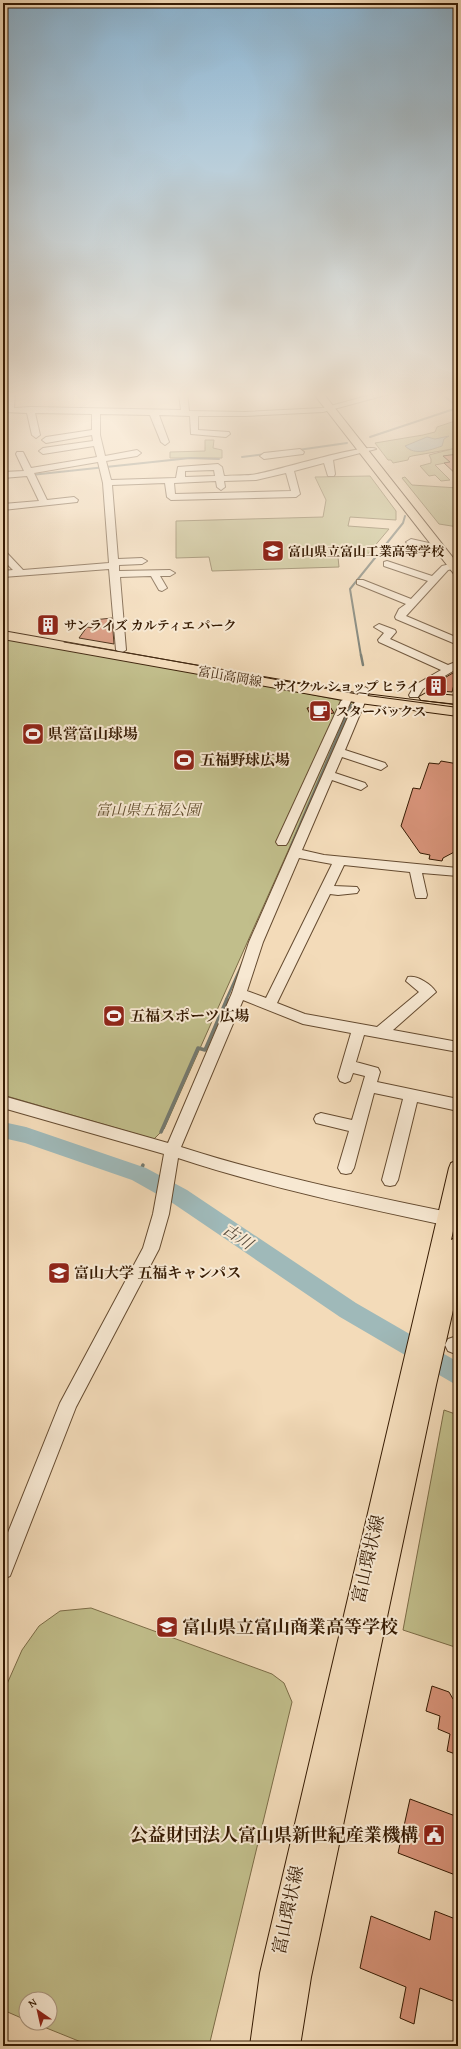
<svg xmlns="http://www.w3.org/2000/svg" width="461" height="2049" font-family="'Gentium Book Plus','Noto Serif JP',serif">
<rect width="100%" height="100%" fill="#f3dbb9"/>
<filter id="stains"><feTurbulence type="fractalNoise" baseFrequency=".005" numOctaves="4"/><feColorMatrix values="0 0 0 0 .2 0 0 0 0 .09 0 0 0 0 .02 0 0 0 .5 -.17"/></filter>
<radialGradient id="worn" r=".72"><stop offset=".6" stop-color="#630" stop-opacity="0"/><stop offset="1" stop-color="#630" stop-opacity=".3"/></radialGradient>
<g fill="#c1be8b" stroke="#7c6c47">
<polygon points="458,420 458,448 412,456 409,457 408,460 393,463 391,460 388,460 375,443 423,435 435,432 437,427"/>
<polygon points="205,440 214,440 213,448 222,450 222,458 170,458 170,452 205,451"/>
<polygon points="452,449 458,449 458,454 444,456 450,462 435,465 450,480 441,481 435,475 429,476 420,466 431,463 431,459 429,455"/>
<polygon points="370,476 396,511 396,520 350,517 348,526 389,529 367,555 338,557 339,567 212,571 209,557 176,558 176,521 323,517 326,500 315,477"/>
<polygon points="405,477 412,485 458,488 458,527 439,524 402,478"/>
<polygon points="3,636 143,661 354,703 164,1129 154,1139 3,1095"/>
<polygon points="444,1410 458,1415 458,1648 403,1630"/>
<polygon points="91,1608 272,1674 284,1683 292,1702 209,2046 91,2046 34,2023 50,2023 50,1999 26,1999 26,2020 3,2010 3,1693 22,1650 39,1626 60,1611"/>
</g>
<path fill="#9fb9b9" stroke="#757a70" d="M449,436L444,439L442,446C430,450 415,456 405,446L427,437L435,439Z"/>
<g fill="none" stroke-linecap="round" stroke-linejoin="round">
<g stroke="#757a70" stroke-width="2">
<polyline points="440,393 456,405"/>
<polyline points="370,437 454,409 456,405"/>
<polyline points="298,450 347,443"/>
<polyline points="242,457 266,454"/>
<polyline points="31,475 190,458 219,459"/>
<polyline points="361,656 350,589 403,523 405,516"/>
</g>
<g stroke="#757a70" stroke-width="2.5">
<polyline points="361,655 363,665"/>
<polyline points="291,846 351,705"/>
<polyline points="226,1000 243,962"/>
</g>
<g stroke="#757a70" stroke-width="3.5">
<polyline points="161,1132 198,1048 205,1050 227,999"/>
<polyline points="139,1174 143,1165"/>
</g>
<polygon fill="#9fb9b9" fill-rule="evenodd" points="3,1122 26,1127 146,1168 187,1190 356,1303 458,1362 458,1386 340,1317 171,1202 132,1180 25,1143 3,1138"/>
</g>
<g fill="#d79379" stroke="#361b03">
<polygon points="458,454 458,476 444,463 450,462 443,456"/>
<polygon points="112,618 114,644 79,638 87,627 94,628 93,620"/>
<polygon points="45,620 56,622 50,631 38,630"/>
<polygon points="458,670 452,692 429,690 429,687"/>
<polygon points="329,705 334,713 311,716 307,708"/>
<polygon points="441,761 458,764 458,850 443,858 442,861 429,859 430,855 420,853 401,826 413,788 420,789 429,763 439,764"/>
<polygon points="432,1686 449,1692 453,1699 458,1701 458,1755 447,1751 450,1734 438,1729 440,1716 426,1711"/>
<polygon points="410,1799 458,1817 458,1876 398,1853"/>
<polygon points="435,1911 458,1920 458,1977 453,2001 420,1988 414,2024 400,2018 406,1987 360,1968 371,1916 430,1940"/>
</g>
<g fill="none" stroke-linecap="round" stroke-linejoin="round">
<g stroke="#654b30" stroke-width="2">
<g id="minor">
<path d="M7,393H15L14,408L31,407L181,410L179,393H187L189,411L245,412L323,408L378,393H393L323,412L245,416H198V430L229,432L230,434L226,437L191,434L190,416L159,415L169,442L165,445L161,442L150,415L100,414V435L105,456L137,450L141,453L137,456L106,461L111,480L176,478L178,467L218,464L222,467L224,476C235,475 247,476 257,474C275,471 369,442 376,449L333,460L335,474L334,476H328L324,463L294,471L300,494L296,497L171,500L167,497L165,483L112,485L118,559L142,558L147,561L142,564L119,565V571L170,570L175,573L170,576H160L167,588L162,591L159,590L151,576L120,577L126,650L121,653L116,650L109,569L3,577V571L13,570L3,560V551L6,552L23,570L109,563L103,483L98,462L34,473L47,500L74,497L78,500L77,502L3,510V504L39,501L27,476L3,478V472L24,471L16,454L17,452H23L31,468L97,457L94,446L43,454L39,451L43,448L93,441L92,435L46,443L42,440L46,437L92,430V414L35,413L40,435L36,438L32,435L27,413L3,412V408H6ZM214,470L215,476L185,477V471ZM286,473L291,491L175,494L174,483L216,481L217,487L221,490L225,487L224,481L256,480Z"/>
<polygon points="300,449 304,452 303,454 264,459 260,456 264,453"/>
<polygon points="411,539 442,546 444,548 442,550 433,551 408,544 406,542"/>
<polygon points="387,561 432,576 442,566 458,562 458,568 448,570 406,616 458,638 458,645 396,619 395,617 399,609 406,604 357,584 357,580 363,580 411,599 428,581 384,566 384,562"/>
<polygon points="379,624 395,630 396,632 390,639 448,665 458,661 458,668 423,689 418,697 410,697 409,695 415,685 441,670 379,642 378,640 384,633 374,627"/>
<path d="M365,687L370,690L345,750L385,763L387,766L381,770L342,757L335,773L365,783L367,786L361,790L332,780L302,850L324,855L458,868V876L422,873L427,895L426,898H416L415,895L410,872L344,865L334,886L357,887L359,890L357,893L338,895L330,894L277,1003L305,1014L377,1027L419,992L406,981L408,977C417,975 431,984 436,992L393,1030L458,1042V1052L364,1035L356,1062L378,1068L380,1072L377,1082L458,1099V1111L417,1102L398,1180L395,1185L390,1186L385,1185L382,1180L403,1099L374,1093L354,1168L351,1173L346,1174L341,1173L338,1168L349,1131L316,1123L314,1119L316,1115L321,1113L352,1120L365,1076L353,1073L350,1081L345,1083L340,1081L338,1077L351,1033L303,1024L243,1000L181,1147C271,1176 365,1195 458,1214V1228C364,1208 269,1188 178,1158L169,1214L159,1249L76,1407L10,1576L3,1579V1545L60,1403L143,1248L153,1214L164,1154L3,1108V1096L168,1143L232,993L249,942L360,690ZM299,858L332,864L266,998L247,991L263,942Z"/>
<polygon points="346,698 351,701 288,842 286,845 278,845 276,842 341,701"/>
<polygon points="454,1337 458,1339 458,1355 448,1351 445,1345 448,1339"/>
</g>
</g>
<g stroke="#361b03" stroke-width="2">
<g id="major">
<polygon points="313,393 323,393 458,564 458,576 454,574"/>
<polygon points="3,631 360,695 458,708 458,716 360,703 3,639"/>
<polygon points="426,693 458,696 458,704 421,700 419,697"/>
<polygon points="458,1160 458,1209 451,1240 458,1237 458,1288 436,1385 311,1977 300,2046 250,2046 260,1973 449,1168 451,1163"/>
</g>
</g>
<use href="#minor" fill="#f7e8d2" fill-rule="evenodd"/>
<use href="#major" fill="#f3dbb9" fill-rule="evenodd"/>
<polyline stroke="#361b03" stroke-width="1" points="64,642 353,692 458,705"/>
</g>
<linearGradient id="sky" x2="0" y2="1"><stop stop-color="#8bb6d5"/><stop offset="0.58" stop-color="#faefe0"/><stop offset="1" stop-color="#faefe0" stop-opacity="0"/></linearGradient>
<rect width="461" height="680" fill="url(#sky)"/>
<defs>
<g id="school-square" transform="scale(1.15)"><rect x="-9" y="-9" width="18" height="18" rx="4" fill="#8f2418" stroke="#f7e8d2"/><path d="M0-5L7-2L0 1L-7-2ZM-4 1L0 2.5L4 1V4Q0 6-4 4Z" fill="#fff"/></g>
<g id="building-square" transform="scale(1.15)"><rect x="-9" y="-9" width="18" height="18" rx="4" fill="#8f2418" stroke="#f7e8d2"/><path d="M-4-6H4V6H1V3H-1V6H-4ZM-2.5-4.3h1.7v1.8h-1.7ZM.8-4.3h1.7v1.8H.8ZM-2.5-1h1.7V.8h-1.7ZM.8-1h1.7V.8H.8Z" fill="#fff"/></g>
<g id="cafe-square" transform="scale(1.15)"><rect x="-9" y="-9" width="18" height="18" rx="4" fill="#8f2418" stroke="#f7e8d2"/><path d="M-5.5-4.5H6V0H3Q3 3.5 0 3.5H-2.5Q-5.5 3.5-5.5 0ZM3-3.2v2h1.7v-2ZM-6 4.5H4V6H-6Z" fill="#fff"/></g>
<g id="stadium-square" transform="scale(1.15)"><rect x="-9" y="-9" width="18" height="18" rx="4" fill="#8f2418" stroke="#f7e8d2"/><path d="M0-5a6.5 5 0 1 0 0 10a6.5 5 0 1 0 0-10ZM-3.5-1.8h7v3.6h-7Z" fill="#fff"/></g>
<g id="university-square" transform="scale(1.15)"><rect x="-9" y="-9" width="18" height="18" rx="4" fill="#8f2418" stroke="#f7e8d2"/><path d="M0-5L7-2L0 1L-7-2ZM-4 1L0 2.5L4 1V4Q0 6-4 4Z" fill="#fff"/></g>
<g id="civic-square" transform="scale(1.15)"><rect x="-9" y="-9" width="18" height="18" rx="4" fill="#8f2418" stroke="#f7e8d2"/><path d="M-.6-6.5H3V-4.5H.6V-3L4-1V1h2V6H-6V1h2V-1L-.6-3ZM-1.2 2.5V6h2.4V2.5Z" fill="#fff"/></g>
</defs>
<g fill-rule="evenodd">
<use href="#school-square" x="273" y="551"/>
<use href="#building-square" x="48" y="625"/>
<use href="#building-square" x="436" y="686"/>
<use href="#cafe-square" x="320" y="711"/>
<use href="#stadium-square" x="33" y="734"/>
<use href="#stadium-square" x="184" y="760"/>
<use href="#stadium-square" x="114" y="1016"/>
<use href="#university-square" x="59" y="1273"/>
<use href="#school-square" x="167" y="1627"/>
<use href="#civic-square" x="434" y="1835"/>
</g>
<g text-anchor="middle" stroke-width="4" stroke-linejoin="round" paint-order="stroke">
<g font-size="13" font-weight="bold" fill="#361b03" stroke="#f7e8d2" text-anchor="start">
<text x="288" y="556">富山県立富山工業高等学校</text>
<text x="64" y="630">サンライズ カルティエ パーク</text>
<text x="420" y="691" text-anchor="end">サイクル ショップ ヒライ</text>
<text x="336" y="716">スターバックス</text>
</g>
<g font-size="13" fill="#361b03" stroke="#f7e8d2">
<text transform="translate(230 676) rotate(10)" y="5">富山高岡線</text>
</g>
<g font-size="15" font-weight="bold" fill="#361b03" stroke="#f7e8d2" text-anchor="start">
<text x="48" y="739">県営富山球場</text>
<text x="200" y="765">五福野球広場</text>
<text x="130" y="1021">五福スポーツ広場</text>
<text x="74" y="1278">富山大学 五福キャンパス</text>
</g>
<g font-size="15" font-style="italic" fill="#604c2c" stroke="#f7e8d2">
<text x="148" y="815">富山県五福公園</text>
</g>
<g font-size="16" font-style="italic" fill="#564a3a" stroke="#f7e8d2">
<text transform="translate(238 1236) rotate(34)" y="6">古川</text>
</g>
<g font-size="18" fill="#361b03" stroke="#f7e8d2">
<text transform="translate(368 1559) rotate(-77)" y="6">富山環状線</text>
<text transform="translate(288 1910) rotate(-78)" y="6">富山環状線</text>
</g>
<g font-size="18" font-weight="bold" fill="#361b03" stroke="#f7e8d2" text-anchor="start">
<text x="182" y="1633">富山県立富山商業高等学校</text>
<text x="418" y="1841" text-anchor="end">公益財団法人富山県新世紀産業機構</text>
</g>
</g>
<rect width="461" height="2049" fill="none" stroke="#f3dbb9" stroke-width="16"/>
<rect x="4" y="4" width="453" height="2041" fill="none" stroke="#361b03" stroke-width="2"/>
<rect x="8" y="8" width="445" height="2033" fill="none" stroke="#361b03"/>
<g transform="translate(38 2011) rotate(326)"><circle r="19" fill="#f7e8d2" stroke="#aa967f"/>
<path d="M0-3L7 15L0 10L-7 15Z" fill="#8f2418"/>
<text y="-6" font-size="11" font-weight="bold" text-anchor="middle" fill="#361b03">N</text>
</g>
<rect width="100%" height="100%" filter="url(#stains)"/>
<rect width="100%" height="100%" fill="url(#worn)"/>
</svg>
